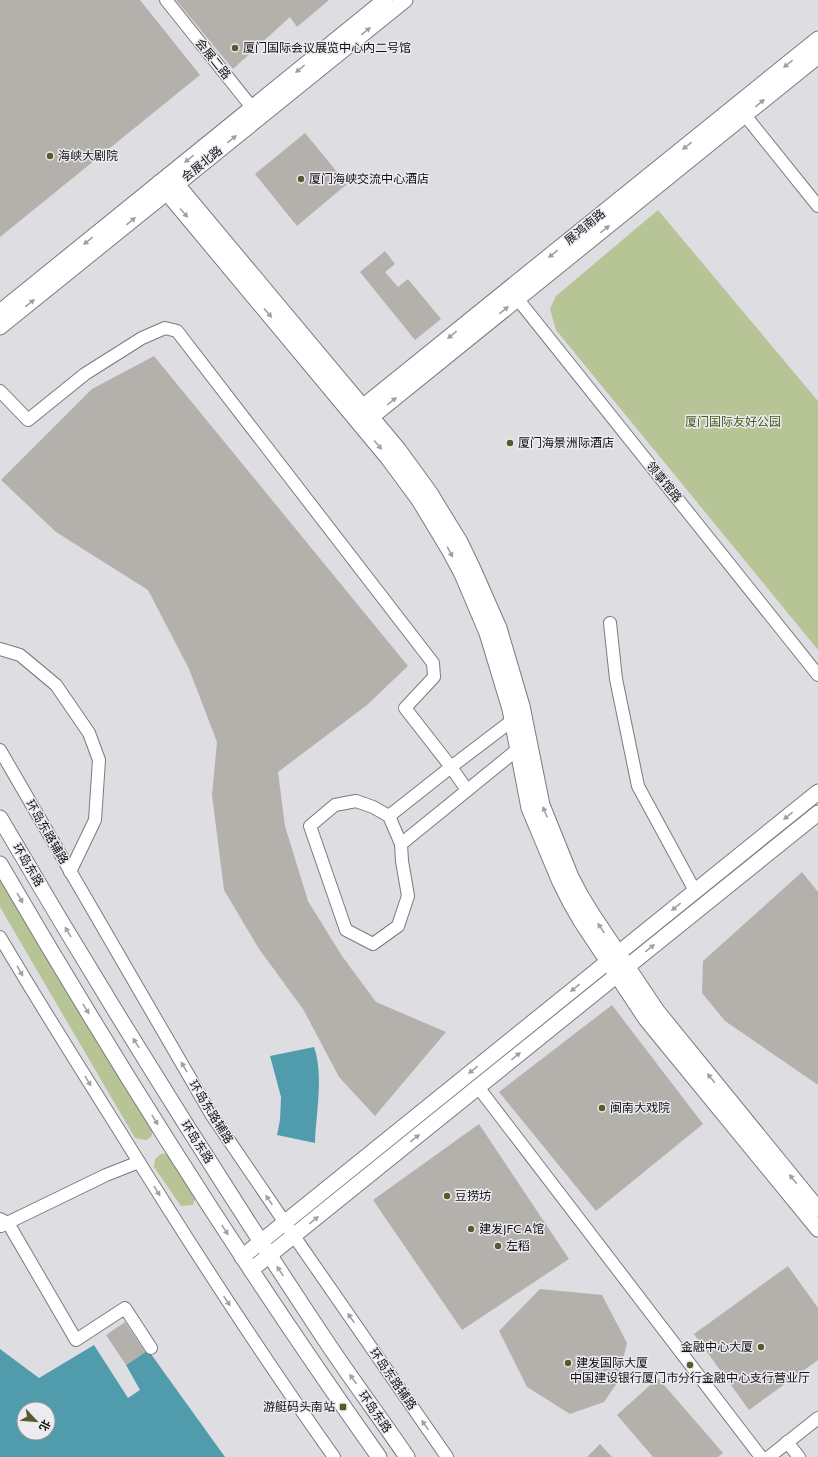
<svg xmlns="http://www.w3.org/2000/svg" width="818" height="1457" font-family="Commissioner,'Noto Sans SC',sans-serif">
<rect width="100%" height="100%" fill="#dedee2"/>
<g fill="#b7c495">
<polygon points="658,210 818,401 818,650 556,330 550,309 556,296"/>
<polygon points="0,866 154,1128 151,1137 146,1140 135,1138 0,907"/>
<polygon points="169,1153 196,1196 193,1205 181,1206 154,1167 155,1159 161,1154"/>
</g>
<g fill="#509cad" fill-rule="evenodd">
<path d="M314,1047C324,1075 316,1113 315,1143L277,1135L280,1120L281,1097L270,1056Z"/>
<path d="M94,1345L128,1398L140,1390L126,1365L148,1350L225,1457H0V1349L39,1378ZM24,1409H48V1433H24Z"/>
</g>
<g fill="#b4b1ad">
<polygon points="0,0 140,0 200,75 0,237"/>
<polygon points="176,0 329,0 297,27 290,17 233,69"/>
<polygon points="305,133 347,184 297,226 255,174"/>
<polygon points="385,251 395,264 385,272 398,287 408,279 441,319 415,340 360,272"/>
<polygon points="154,356 408,666 367,705 278,772 285,826 308,901 342,956 376,1002 446,1032 375,1116 339,1077 303,1009 259,949 224,890 212,795 217,742 189,669 148,590 56,532 1,480 92,389"/>
<polygon points="802,872 818,892 818,1085 725,1021 702,993 703,961"/>
<polygon points="612,1005 703,1124 596,1211 499,1092"/>
<polygon points="479,1124 569,1259 462,1330 373,1200"/>
<polygon points="788,1266 818,1308 818,1360 749,1410 694,1334"/>
<polygon points="540,1289 602,1295 627,1343 617,1383 604,1402 570,1414 527,1387 499,1331"/>
<polygon points="125,1322 145,1352 126,1365 106,1335"/>
<polygon points="658,1378 723,1453 718,1457 653,1457 617,1415"/>
<polygon points="600,1444 612,1457 587,1457"/>
</g>
<g fill="none" stroke-linecap="round" stroke-linejoin="round">
<g stroke="#7b7b7f" stroke-width="14">
<g id="minor">
<polyline points="166,0 258,115"/>
<polyline points="740,109 818,206"/>
<polyline points="512,292 818,675"/>
<polyline points="0,391 28,420 85,374 142,338 165,328 177,331 433,663 434,677 405,708 451,767 389,816"/>
<polyline points="610,623 616,679 638,786 695,891"/>
<polyline points="0,649 20,655 56,685 89,733 99,760 95,820 70,872"/>
<polyline points="0,750 211,1114 294,1236 447,1457"/>
<polyline points="467,790 451,767 518,716"/>
<polygon points="356,801 373,807 389,816 401,844 402,861 408,896 398,926 373,944 346,930 310,826 335,805"/>
<polyline points="401,844 523,745"/>
<path d="M0,937C40,1005 82,1071 124,1138C191,1246 260,1353 334,1457"/>
<polyline points="478,1087 761,1457"/>
<polyline points="0,1219 8,1223 76,1340 125,1308 151,1348"/>
<polyline points="1,1226 106,1175 139,1162"/>
<polyline points="787,1442 799,1457"/>
<polyline points="769,1457 818,1418"/>
</g>
</g>
<g stroke="#7b7b7f" stroke-width="17">
<g id="major">
<polyline points="169,175 398,449 430,493 460,542 473,569 499,628 522,706 542,805 571,877 581,896 592,914 657,1011 818,1209"/>
<polyline points="159,183 388,458 419,500 448,548 462,574 487,633 510,709 529,808 560,882 570,902 581,921 646,1019 818,1229"/>
<polyline points="0,312 385,0"/>
<polyline points="0,327 405,0"/>
<polyline points="355,413 818,39"/>
<polyline points="364,423 818,56"/>
<path d="M0,818C102,993 210,1166 322,1335C349,1376 379,1416 407,1457"/>
<path d="M0,864C118,1067 243,1265 379,1457"/>
<polyline points="242,1257 818,792"/>
<polyline points="251,1270 818,813"/>
</g>
</g>
<use href="#minor" stroke="#fff" stroke-width="12"/>
<use href="#major" stroke="#fff" stroke-width="15"/>
</g>
<defs><path id="oneway-solid" d="M-6-.8H1V-3.2L6.5 0L1 3.2V.8H-6Z"/></defs>
<g fill="#a0a0a1">
<use href="#oneway-solid" transform="translate(366 31) rotate(-39)"/>
<use href="#oneway-solid" transform="translate(788 64) rotate(141)"/>
<use href="#oneway-solid" transform="translate(300 69) rotate(141)"/>
<use href="#oneway-solid" transform="translate(760 103) rotate(-39)"/>
<use href="#oneway-solid" transform="translate(232 139) rotate(-39)"/>
<use href="#oneway-solid" transform="translate(687 146) rotate(141)"/>
<use href="#oneway-solid" transform="translate(189 159) rotate(141)"/>
<use href="#oneway-solid" transform="translate(184 213) rotate(50)"/>
<use href="#oneway-solid" transform="translate(131 221) rotate(-39)"/>
<use href="#oneway-solid" transform="translate(605 229) rotate(-39)"/>
<use href="#oneway-solid" transform="translate(88 241) rotate(141)"/>
<use href="#oneway-solid" transform="translate(553 254) rotate(141)"/>
<use href="#oneway-solid" transform="translate(30 303) rotate(-39)"/>
<use href="#oneway-solid" transform="translate(504 310) rotate(-39)"/>
<use href="#oneway-solid" transform="translate(268 313) rotate(50)"/>
<use href="#oneway-solid" transform="translate(452 335) rotate(141)"/>
<use href="#oneway-solid" transform="translate(392 401) rotate(-39)"/>
<use href="#oneway-solid" transform="translate(378 445) rotate(50)"/>
<use href="#oneway-solid" transform="translate(450 552) rotate(62)"/>
<use href="#oneway-solid" transform="translate(545 812) rotate(-112)"/>
<use href="#oneway-solid" transform="translate(788 816) rotate(141)"/>
<use href="#oneway-solid" transform="translate(20 898) rotate(60)"/>
<use href="#oneway-solid" transform="translate(676 907) rotate(141)"/>
<use href="#oneway-solid" transform="translate(601 928) rotate(-124)"/>
<use href="#oneway-solid" transform="translate(68 932) rotate(-121)"/>
<use href="#oneway-solid" transform="translate(650 948) rotate(-39)"/>
<use href="#oneway-solid" transform="translate(20 971) rotate(60)"/>
<use href="#oneway-solid" transform="translate(575 988) rotate(141)"/>
<use href="#oneway-solid" transform="translate(86 1009) rotate(58)"/>
<use href="#oneway-solid" transform="translate(136 1043) rotate(-122)"/>
<use href="#oneway-solid" transform="translate(516 1056) rotate(-39)"/>
<use href="#oneway-solid" transform="translate(184 1067) rotate(-120)"/>
<use href="#oneway-solid" transform="translate(473 1070) rotate(141)"/>
<use href="#oneway-solid" transform="translate(711 1078) rotate(-129)"/>
<use href="#oneway-solid" transform="translate(88 1081) rotate(58)"/>
<use href="#oneway-solid" transform="translate(155 1120) rotate(58)"/>
<use href="#oneway-solid" transform="translate(415 1138) rotate(-39)"/>
<use href="#oneway-solid" transform="translate(793 1179) rotate(-129)"/>
<use href="#oneway-solid" transform="translate(157 1191) rotate(58)"/>
<use href="#oneway-solid" transform="translate(269 1200) rotate(-124)"/>
<use href="#oneway-solid" transform="translate(314 1220) rotate(-39)"/>
<use href="#oneway-solid" transform="translate(225 1230) rotate(57)"/>
<use href="#oneway-solid" transform="translate(280 1271) rotate(-123)"/>
<use href="#oneway-solid" transform="translate(227 1301) rotate(56)"/>
<use href="#oneway-solid" transform="translate(351 1318) rotate(-125)"/>
<use href="#oneway-solid" transform="translate(353 1379) rotate(-125)"/>
<use href="#oneway-solid" transform="translate(425 1425) rotate(-125)"/>
</g>
<g fill="#585b29" stroke="#ebebf0" stroke-width="1.5">
<circle cx="235" cy="48" r="4"/>
<circle cx="50" cy="156" r="4"/>
<circle cx="301" cy="179" r="4"/>
<circle cx="510" cy="443" r="4"/>
<circle cx="602" cy="1108" r="4"/>
<circle cx="447" cy="1196" r="4"/>
<circle cx="471" cy="1229" r="4"/>
<circle cx="498" cy="1246" r="4"/>
<circle cx="761" cy="1347" r="4"/>
<circle cx="568" cy="1363" r="4"/>
<circle cx="690" cy="1365" r="4"/>
<rect x="339" y="1403" width="8" height="8" rx="2"/>
</g>
<g text-anchor="middle" stroke-width="3" stroke-linejoin="round" paint-order="stroke">
<g font-size="12" fill="#121214" stroke="#ebebf0" text-anchor="start">
<text x="243" y="52">厦门国际会议展览中心内二号馆</text>
<text x="58" y="160">海峡大剧院</text>
<text x="309" y="183">厦门海峡交流中心酒店</text>
<text x="518" y="447">厦门海景洲际酒店</text>
<text x="610" y="1112">闽南大戏院</text>
<text x="455" y="1200">豆捞坊</text>
<text x="479" y="1233">建发JFC A馆</text>
<text x="506" y="1250">左稻</text>
<text x="753" y="1351" text-anchor="end">金融中心大厦</text>
<text x="576" y="1367">建发国际大厦</text>
<text x="690" y="1382" text-anchor="middle">中国建设银行厦门市分行金融中心支行营业厅</text>
<text x="335" y="1411" text-anchor="end">游艇码头南站</text>
</g>
<g font-size="12" fill="#121214" stroke="#ebebf0">
<text transform="translate(213 59) rotate(51)" y="4">会展二路</text>
<text transform="translate(202 164) rotate(-39)" y="4">会展北路</text>
<text transform="translate(585 227) rotate(-39)" y="4">展鸿南路</text>
<text transform="translate(664 482) rotate(51)" y="4">领事馆路</text>
<text transform="translate(47 832) rotate(60)" y="4">环岛东路辅路</text>
<text transform="translate(28 865) rotate(59)" y="4">环岛东路</text>
<text transform="translate(211 1112) rotate(58)" y="4">环岛东路辅路</text>
<text transform="translate(197 1142) rotate(57)" y="4">环岛东路</text>
<text transform="translate(393 1379) rotate(55)" y="4">环岛东路辅路</text>
<text transform="translate(375 1412) rotate(55)" y="4">环岛东路</text>
</g>
<g font-size="12" fill="#4a5819" stroke="#ebebf0">
<text x="733" y="426">厦门国际友好公园</text>
</g>
</g>
<g transform="translate(36 1421) rotate(116)"><circle r="19" fill="#ebebf0" stroke="#949498"/>
<path d="M0-3L7 15L0 10L-7 15Z" fill="#585b29"/>
<text y="-6" font-size="11" font-weight="bold" text-anchor="middle" fill="#121214">北</text>
</g>
</svg>
